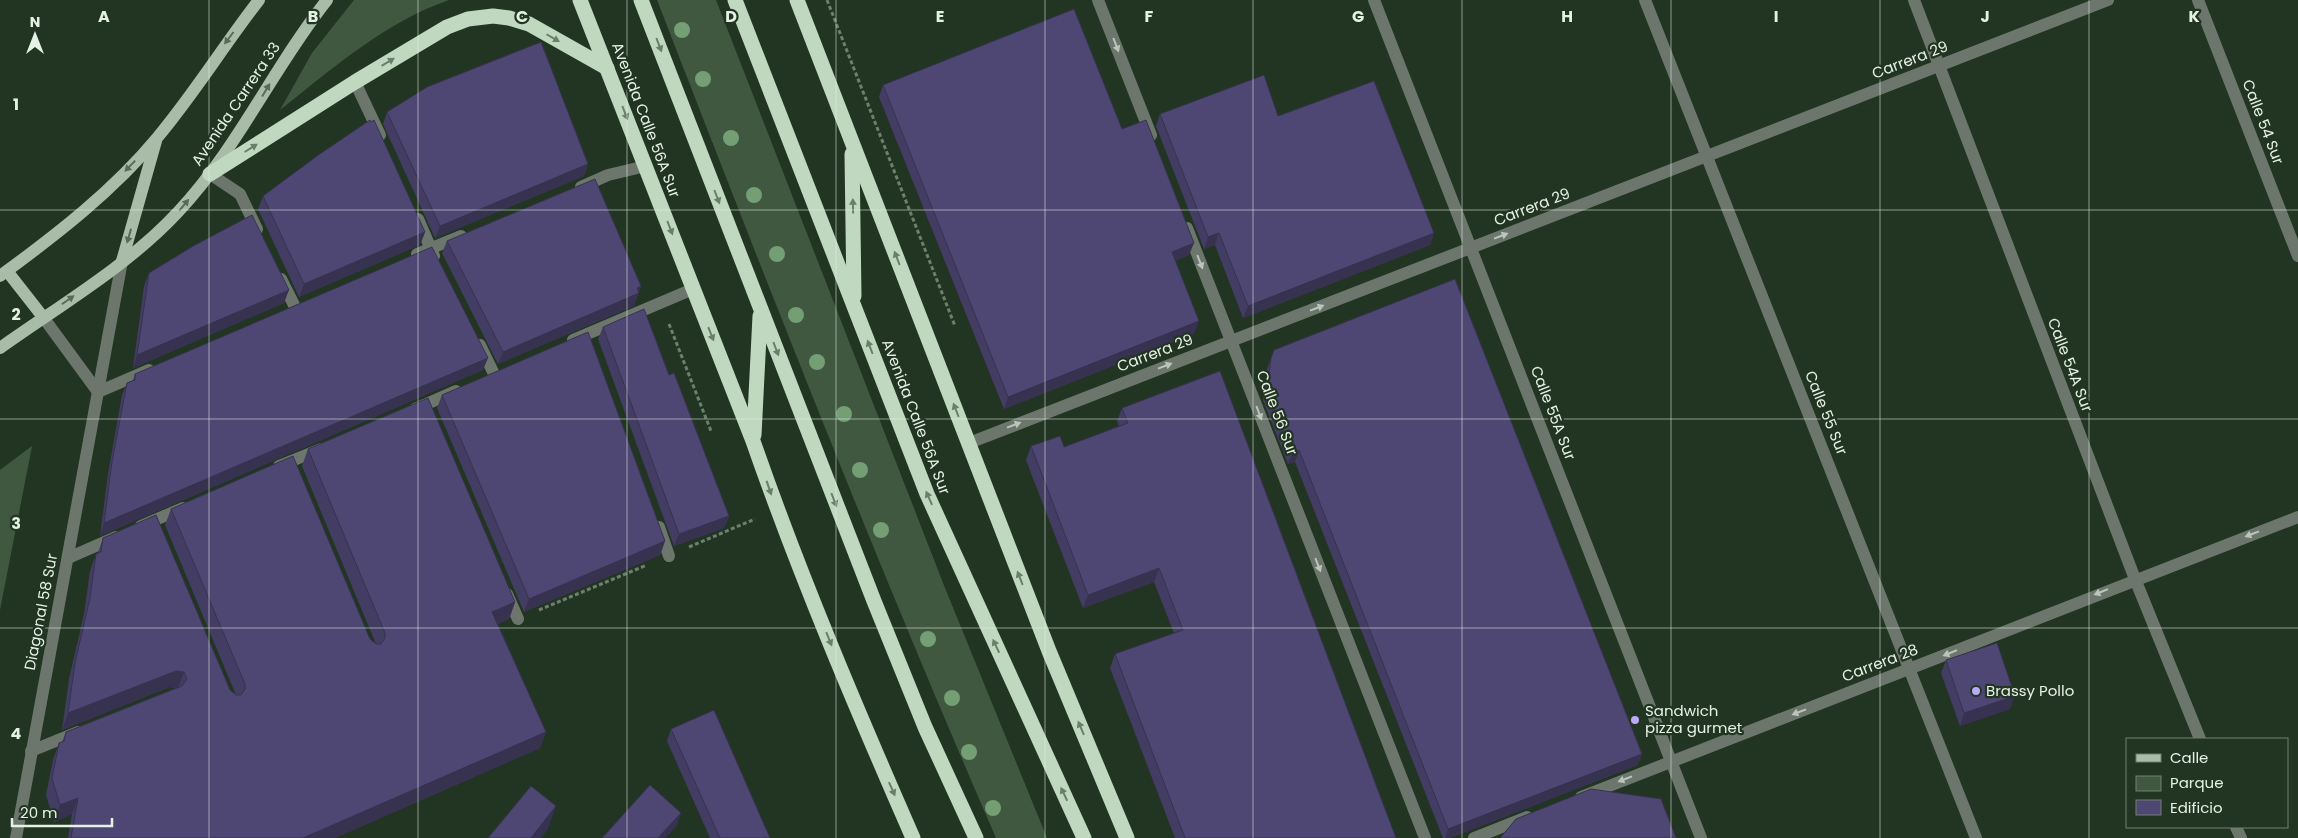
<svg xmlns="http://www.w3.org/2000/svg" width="2298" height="838" font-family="Poppins,sans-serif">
<rect width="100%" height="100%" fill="#223522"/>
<g fill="#405840">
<path d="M354,0H449C385,22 332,69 280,110L312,53Z"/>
<path d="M657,0H716L945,588L1047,838H996C876,562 766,281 657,0Z"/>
<polygon points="32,446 0,610 0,470"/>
</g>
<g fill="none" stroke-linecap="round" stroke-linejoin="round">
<g stroke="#6e7f6e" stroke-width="3" stroke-dasharray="4 2.5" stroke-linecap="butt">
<polyline points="827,0 955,326"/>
<polyline points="669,324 711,431"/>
<polyline points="689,547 755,519"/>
<polyline points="539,610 647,565"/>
</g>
<g stroke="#6d766c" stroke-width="12">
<polyline points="1098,0 1151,135"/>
<polyline points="1374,0 1701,838"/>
<polyline points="1645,0 1976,838"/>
<polyline points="1914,0 2135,579 2200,739"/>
<polyline points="2198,0 2298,256"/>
<polyline points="355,82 380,135"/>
<polyline points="210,174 240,194 257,229"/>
<polyline points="581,187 608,175 646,166"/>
<polyline points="418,219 434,256"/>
<polyline points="1187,228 1425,838"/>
<polyline points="417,254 461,236"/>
<polyline points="281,279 295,307"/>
<polyline points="43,317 98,392 149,370"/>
<polyline points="573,340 693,289"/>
<polyline points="480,345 494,374"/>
<polyline points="415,409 456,391"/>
<polyline points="969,443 2108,0"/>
<polyline points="279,466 321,449"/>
<polyline points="141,526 183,508"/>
<polyline points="659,527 669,556"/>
<polyline points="68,558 116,537"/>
<polyline points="507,594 518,619"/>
<polyline points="31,751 78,732"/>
<polyline points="1581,797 2298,517"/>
<polyline points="2236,827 2241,838"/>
<polyline points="16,838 122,261"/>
<polyline points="1474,838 1527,817"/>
</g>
<g stroke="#a9bca8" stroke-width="12">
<polyline points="122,261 156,141"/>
<polyline points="7,271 43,317"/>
<path d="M0,276C56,235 113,191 157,138C194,94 224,45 259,0"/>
<path d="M0,348C59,306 129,265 178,212C238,148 273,68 327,0"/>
</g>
<g stroke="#c1d8c0" stroke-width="15">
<path d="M580,0L753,441C800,576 856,708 913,838"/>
<polyline points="641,0 874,601 925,727 976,838"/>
<polyline points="735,0 927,494 1084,838"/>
<polyline points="797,0 1049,651 1127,838"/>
<polyline points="852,154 854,296"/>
<polyline points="210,174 355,82 447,27 468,19 493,16 509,18 529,24 607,68"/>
<polyline points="754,435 760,316"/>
</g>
</g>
<g fill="#749e73">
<circle cx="682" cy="30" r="8"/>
<circle cx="703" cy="79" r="8"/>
<circle cx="731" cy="138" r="8"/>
<circle cx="754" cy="195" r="8"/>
<circle cx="777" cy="254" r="8"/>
<circle cx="796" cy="315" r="8"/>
<circle cx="817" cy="362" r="8"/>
<circle cx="844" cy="414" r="8"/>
<circle cx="860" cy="470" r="8"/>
<circle cx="881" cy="530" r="8"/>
<circle cx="928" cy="639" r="8"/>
<circle cx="952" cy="698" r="8"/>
<circle cx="969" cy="752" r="8"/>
<circle cx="993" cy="808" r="8"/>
</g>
<g fill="#443d63">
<polygon points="883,85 1189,255 1175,261 1194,334 1004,409 879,97"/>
<polygon points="387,112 588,164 584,176 435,238 383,124"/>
<polygon points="1160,114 1278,116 1434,233 1430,245 1243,318 1215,245 1204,249 1156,126"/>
<polygon points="263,196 425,232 420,245 299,297 258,209"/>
<polygon points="447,241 641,286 634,306 498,364 442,253"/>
<polygon points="149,273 284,303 133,368 144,286"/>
<polygon points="603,327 669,375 729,516 724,528 674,546 598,339"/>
<polygon points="1274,350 1642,754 1638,765 1450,838 1443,838 1295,462 1288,464 1263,400 1267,369"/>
<polygon points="483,370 100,536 108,474 122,395 127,383 133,380 135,374"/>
<polygon points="442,395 665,541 660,555 524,612 437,408"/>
<polygon points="1122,408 1396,838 1175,838 1110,668 1115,654 1174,633 1154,582 1083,608 1026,460 1031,446 1064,447 1119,426 1117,421"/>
<polygon points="308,449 515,602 509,619 498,624 546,732 540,748 335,838 68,838 72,814 54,822 46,795 53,760 59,743 62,742 66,732 176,688 170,687 62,730 69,679 84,614 90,571 96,554 98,553 103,538 230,690 236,695 165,525 171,509 376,644 302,466"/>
<polygon points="1946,660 2010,709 1960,726 1941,673"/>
<polygon points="671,729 770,838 710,838 667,741"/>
</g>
<g fill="#373250">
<polygon points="588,164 584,176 435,238 440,226"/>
<polygon points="425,232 420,245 299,297 304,284"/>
<polygon points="1219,233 1215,245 1204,249 1208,237"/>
<polygon points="1434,233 1430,245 1243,318 1248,306"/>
<polygon points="1194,243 1189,255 1167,264 1172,252"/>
<polygon points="641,286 634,306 498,364 503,352"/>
<polygon points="289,290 284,303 133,368 137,355"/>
<polygon points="1199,321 1194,334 1004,409 1008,397"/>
<polygon points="488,358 483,370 100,536 104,523"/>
<polygon points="1299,450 1295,462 1288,464 1292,453"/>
<polygon points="729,516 724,528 674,546 679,534"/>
<polygon points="665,541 660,555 524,612 529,599"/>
<polygon points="1159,568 1154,582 1083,608 1088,595"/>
<polygon points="515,602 509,619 486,629 492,612"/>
<polygon points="176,671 184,672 178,688 170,687 62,730 68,713"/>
<polygon points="2015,696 2010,709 1960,726 1964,713"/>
<polygon points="546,732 540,748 335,838 303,838"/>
<polygon points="1642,754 1638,765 1450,838 1445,838 1448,829"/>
<polygon points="78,798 72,814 54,822 60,805"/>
<polygon points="556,806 548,829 541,838 531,838"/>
<polygon points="681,813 677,826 665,838 658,838"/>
</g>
<g fill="#4f4773" stroke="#373250">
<polygon points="1074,9 1122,129 1146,120 1194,243 1172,252 1199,321 1008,397 883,85"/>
<polygon points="541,42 588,164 440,226 387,112 427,87"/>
<polygon points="1264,75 1278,116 1374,81 1434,233 1248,306 1219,233 1208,237 1160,114"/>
<polygon points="370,120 371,122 374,120 425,232 304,284 263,196 317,156"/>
<polygon points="595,179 641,286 637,288 639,293 503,352 447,241"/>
<polygon points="252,215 289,290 137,355 149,273 195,245"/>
<polygon points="432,247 488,358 104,523 112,462 127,383 135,380 135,374"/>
<polygon points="1455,279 1642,754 1448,829 1299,450 1292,453 1267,389 1271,358 1274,350"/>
<polygon points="644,309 669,375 674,373 729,516 679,534 603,327"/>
<polygon points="588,332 665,541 529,599 442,395"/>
<polygon points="1220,371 1396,838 1185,838 1115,654 1183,630 1159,568 1088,595 1031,446 1060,436 1064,447 1128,423 1122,408"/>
<polygon points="428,398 515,602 492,612 546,732 303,838 71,838 78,798 60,805 52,778 59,743 64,741 66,732 182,686 187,679 184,672 176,671 68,713 75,663 90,598 96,554 101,552 103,538 156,515 230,690 236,695 241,695 245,689 245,684 171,509 293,456 370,639 376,644 381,644 385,638 385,633 308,449"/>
<polygon points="1997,643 2015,696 1964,713 1946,660"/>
<polygon points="714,710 770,838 720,838 671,729"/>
<polygon points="650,785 681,813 658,838 602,838"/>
<polygon points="531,786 556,806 531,838 488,838"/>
<polygon points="1591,789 1661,799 1676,838 1500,838 1516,819"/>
</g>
<defs><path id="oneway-solid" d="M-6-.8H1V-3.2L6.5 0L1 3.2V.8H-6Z" transform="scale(1.25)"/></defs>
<g fill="#586b58">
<use href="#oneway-solid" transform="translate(229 38) rotate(127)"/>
<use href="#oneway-solid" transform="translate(266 90) rotate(-59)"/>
<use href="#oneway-solid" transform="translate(130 166) rotate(134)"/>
<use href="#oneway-solid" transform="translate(184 205) rotate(-50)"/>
<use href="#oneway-solid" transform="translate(129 236) rotate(106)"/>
<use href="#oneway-solid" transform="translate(68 300) rotate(-35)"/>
</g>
<g fill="#6a7e69">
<use href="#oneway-solid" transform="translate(553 38) rotate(30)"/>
<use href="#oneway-solid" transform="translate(659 45) rotate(69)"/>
<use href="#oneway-solid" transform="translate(388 62) rotate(-31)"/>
<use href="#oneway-solid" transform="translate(625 113) rotate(69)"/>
<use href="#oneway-solid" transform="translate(251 148) rotate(-32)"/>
<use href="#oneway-solid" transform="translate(717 197) rotate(69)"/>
<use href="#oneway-solid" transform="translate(853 206) rotate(-91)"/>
<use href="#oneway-solid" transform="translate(670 228) rotate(69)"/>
<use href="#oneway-solid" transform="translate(897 258) rotate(-111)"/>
<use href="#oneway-solid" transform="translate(711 334) rotate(68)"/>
<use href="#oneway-solid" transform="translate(870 347) rotate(-111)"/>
<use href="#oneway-solid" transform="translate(776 349) rotate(69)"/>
<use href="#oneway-solid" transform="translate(956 410) rotate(-111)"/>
<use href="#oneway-solid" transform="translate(769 488) rotate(71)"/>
<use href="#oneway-solid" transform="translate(929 498) rotate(-114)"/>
<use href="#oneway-solid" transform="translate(834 500) rotate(69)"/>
<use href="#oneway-solid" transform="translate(1020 578) rotate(-111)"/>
<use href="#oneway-solid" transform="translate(829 639) rotate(68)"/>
<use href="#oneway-solid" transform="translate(996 646) rotate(-115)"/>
<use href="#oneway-solid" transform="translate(1081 728) rotate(-113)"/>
<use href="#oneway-solid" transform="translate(892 789) rotate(66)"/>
<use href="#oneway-solid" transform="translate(1064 794) rotate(-115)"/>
</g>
<g fill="#bbc6bb">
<use href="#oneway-solid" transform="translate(1116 45) rotate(69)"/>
<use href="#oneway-solid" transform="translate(1501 236) rotate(-21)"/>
<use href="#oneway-solid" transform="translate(1200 262) rotate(69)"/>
<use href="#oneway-solid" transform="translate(1317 308) rotate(-21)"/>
<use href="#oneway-solid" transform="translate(1165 366) rotate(-21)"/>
<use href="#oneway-solid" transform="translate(1259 413) rotate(69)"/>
<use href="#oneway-solid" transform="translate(1014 425) rotate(-21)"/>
<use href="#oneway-solid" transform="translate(2252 534) rotate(159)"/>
<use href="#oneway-solid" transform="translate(1318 565) rotate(69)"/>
<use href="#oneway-solid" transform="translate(2101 592) rotate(158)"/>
<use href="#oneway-solid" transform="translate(1950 653) rotate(158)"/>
<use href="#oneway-solid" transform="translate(1799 712) rotate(159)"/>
<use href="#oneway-solid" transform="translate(1625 779) rotate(159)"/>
</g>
<path fill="none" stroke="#e5f1e5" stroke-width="1" stroke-opacity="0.55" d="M209,0V838M418,0V838M627,0V838M836,0V838M1045,0V838M1253,0V838M1462,0V838M1671,0V838M1880,0V838M2089,0V838M0,210H2298M0,419H2298M0,628H2298"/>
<g fill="#b9abf7" stroke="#223522" stroke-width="2">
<circle cx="1976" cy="691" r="5"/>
<circle cx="1635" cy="720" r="5"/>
</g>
<g text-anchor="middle" stroke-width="4.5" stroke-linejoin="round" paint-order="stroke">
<g font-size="15" fill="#e5f1e5" stroke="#223522">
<text transform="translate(1910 60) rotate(-21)" y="5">Carrera 29</text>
<text transform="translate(236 104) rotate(-56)" y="5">Avenida Carrera 33</text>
<text transform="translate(646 120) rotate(69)" y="5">Avenida Calle 56A Sur</text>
<text transform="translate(2263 122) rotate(69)" y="5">Calle 54 Sur</text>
<text transform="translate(1532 207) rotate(-21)" y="5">Carrera 29</text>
<text transform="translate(1155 353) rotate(-21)" y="5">Carrera 29</text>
<text transform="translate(2070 365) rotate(69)" y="5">Calle 54A Sur</text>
<text transform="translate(1277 413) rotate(69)" y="5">Calle 56 Sur</text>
<text transform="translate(1553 413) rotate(69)" y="5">Calle 55A Sur</text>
<text transform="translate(1826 413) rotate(68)" y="5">Calle 55 Sur</text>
<text transform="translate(916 417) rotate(69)" y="5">Avenida Calle 56A Sur</text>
<text transform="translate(41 612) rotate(-79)" y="5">Diagonal 58 Sur</text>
<text transform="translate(1880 663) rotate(-21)" y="5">Carrera 28</text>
</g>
<g font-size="15" fill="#e5f1e5" stroke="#223522" text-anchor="start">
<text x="1986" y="696">Brassy Pollo</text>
<text x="1645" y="716">Sandwich<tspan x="1645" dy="17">pizza gurmet</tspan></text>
</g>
</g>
<g font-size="16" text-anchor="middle" font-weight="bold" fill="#e5f1e5" stroke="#223522" stroke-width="4.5" stroke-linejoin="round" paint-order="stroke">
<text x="104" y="22">A</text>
<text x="313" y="22">B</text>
<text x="522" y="22">C</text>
<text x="731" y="22">D</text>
<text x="940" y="22">E</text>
<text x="1149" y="22">F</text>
<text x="1358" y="22">G</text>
<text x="1567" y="22">H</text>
<text x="1776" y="22">I</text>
<text x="1985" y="22">J</text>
<text x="2194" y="22">K</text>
<text x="16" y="110">1</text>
<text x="16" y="320">2</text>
<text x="16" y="529">3</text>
<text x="16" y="739">4</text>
</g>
<rect x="2126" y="738" width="162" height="90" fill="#223522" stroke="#708070"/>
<rect x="2136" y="754" width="25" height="8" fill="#a9bca8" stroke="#708070"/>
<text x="2170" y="763" font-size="15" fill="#e5f1e5">Calle</text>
<rect x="2136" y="776" width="25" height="15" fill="#405840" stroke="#708070"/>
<text x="2170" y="788" font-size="15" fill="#e5f1e5">Parque</text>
<rect x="2136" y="800" width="25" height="15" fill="#4f4773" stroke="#708070"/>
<text x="2170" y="813" font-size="15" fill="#e5f1e5">Edificio</text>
<g transform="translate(35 35)" stroke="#223522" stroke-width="4" paint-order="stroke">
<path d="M0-4L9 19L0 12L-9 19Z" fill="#e5f1e5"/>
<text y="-8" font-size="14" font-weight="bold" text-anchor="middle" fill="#e5f1e5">N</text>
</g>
<path d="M12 818v8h100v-8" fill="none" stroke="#e5f1e5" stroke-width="2.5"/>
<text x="20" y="818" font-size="15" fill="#e5f1e5" stroke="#223522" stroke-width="4" paint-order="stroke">20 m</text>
</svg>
